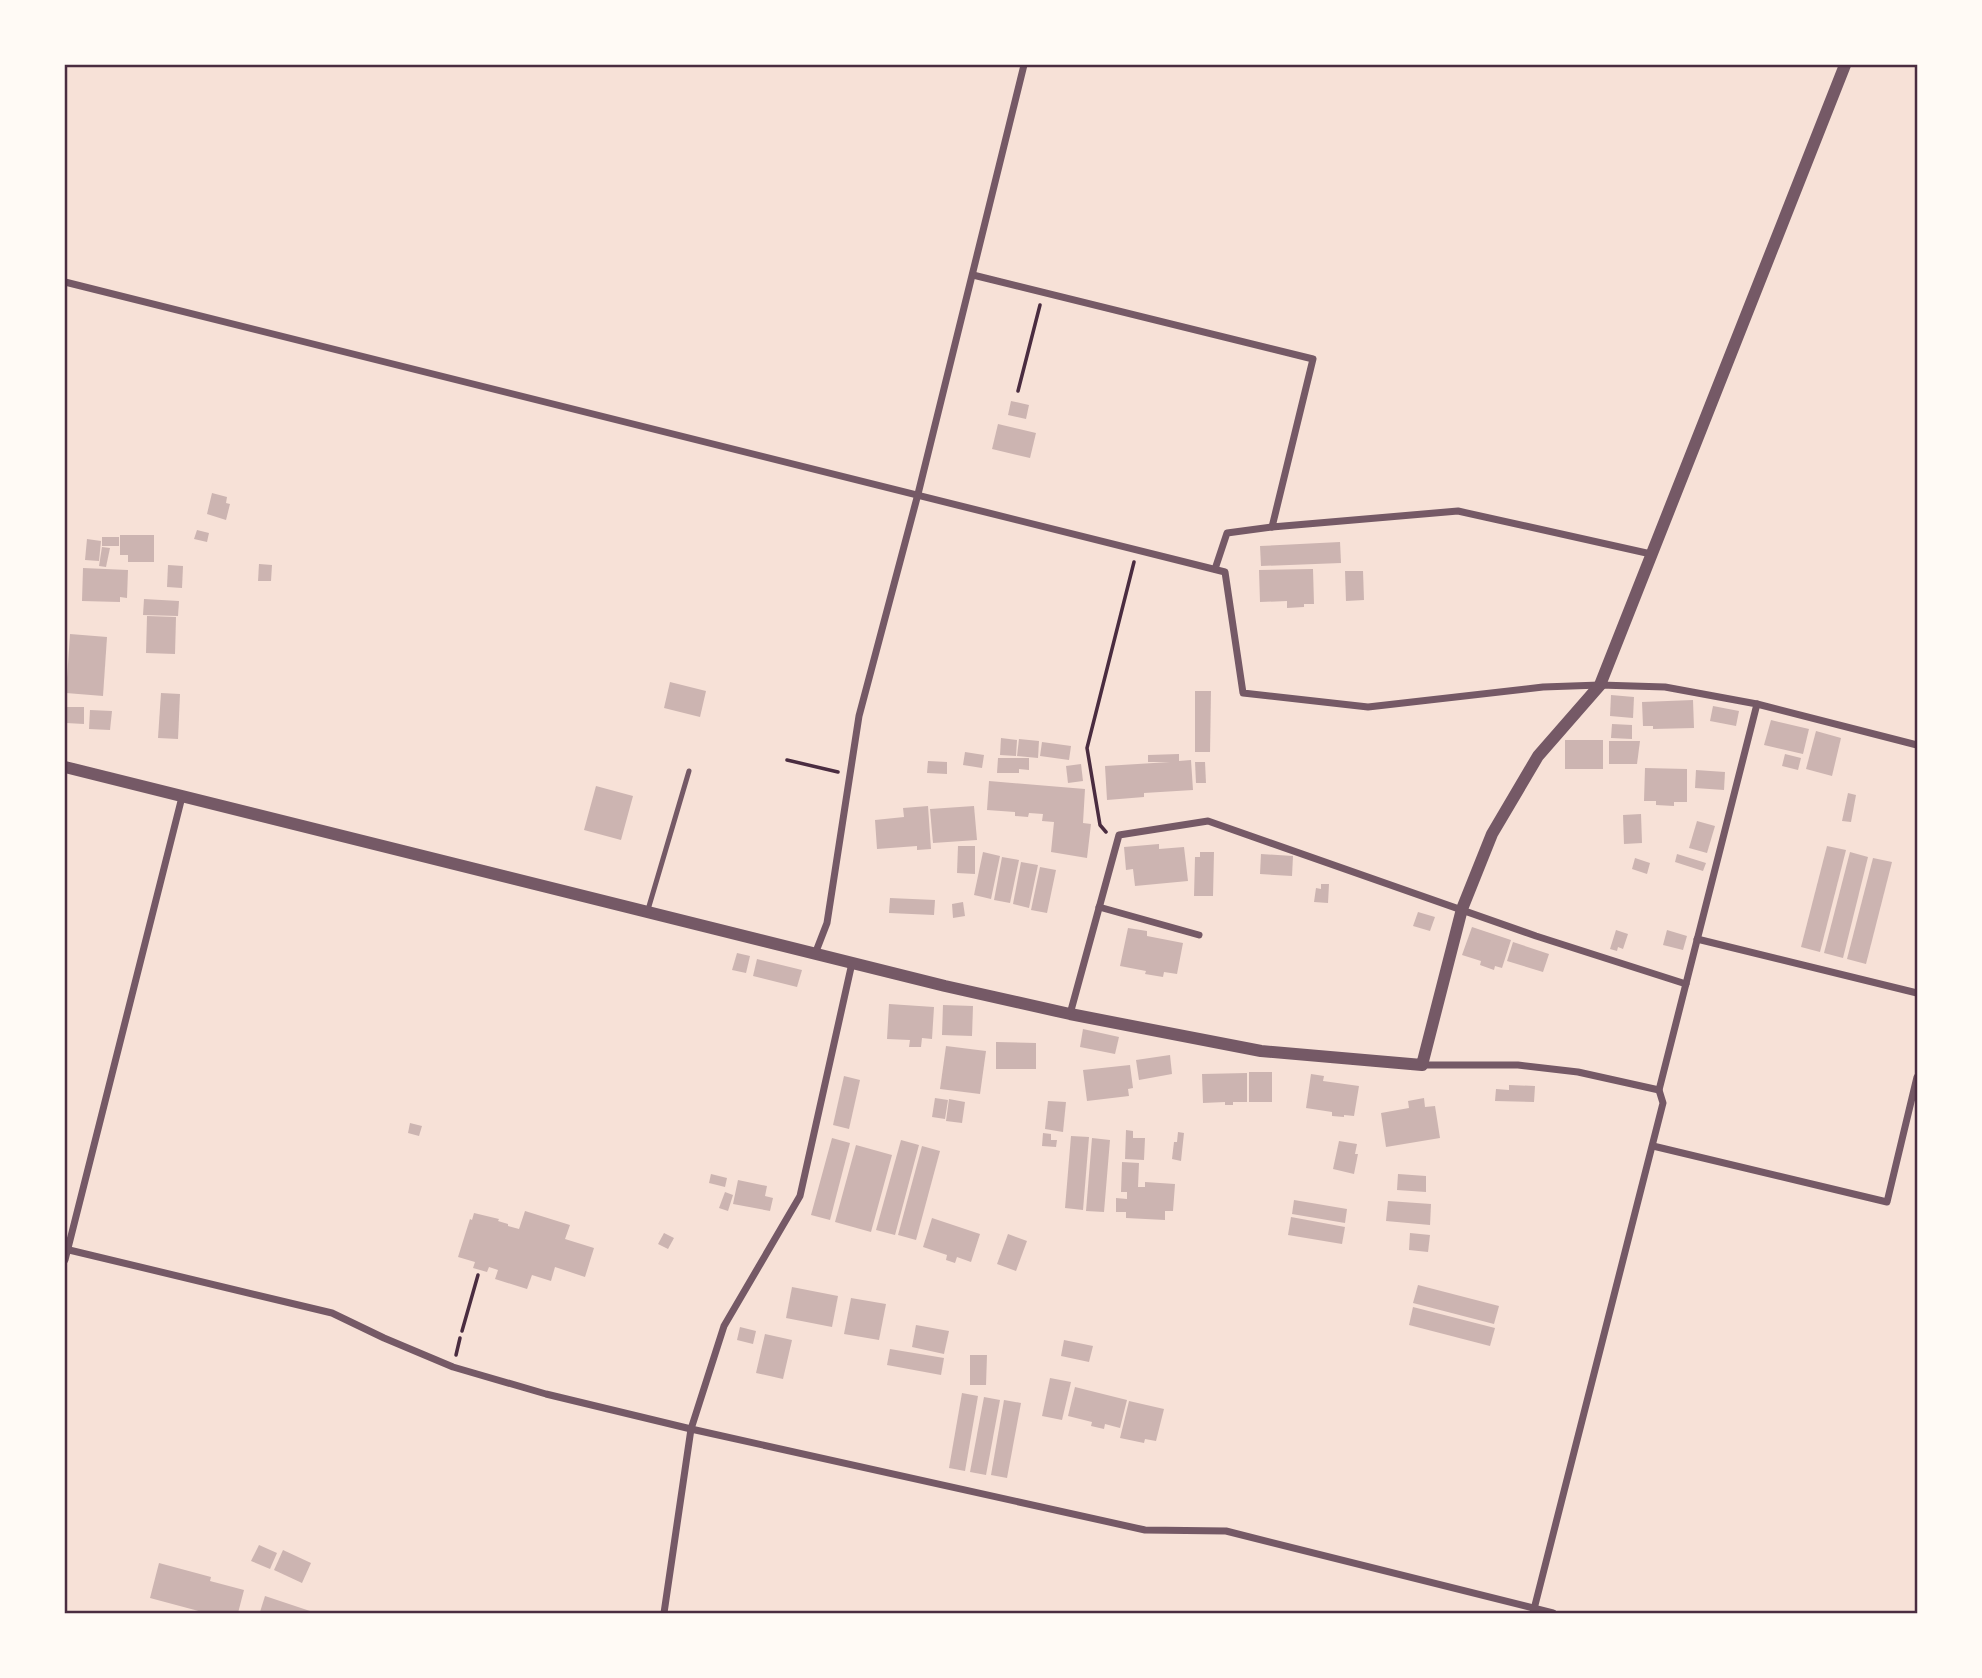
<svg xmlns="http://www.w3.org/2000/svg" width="1982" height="1678" font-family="'Noto Sans',sans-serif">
<rect width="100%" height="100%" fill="#f7e1d7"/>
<g fill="#ccb4b1">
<polygon points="1011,401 1029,405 1026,419 1008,415"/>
<polygon points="998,424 1036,433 1030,458 992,449"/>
<polygon points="212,493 227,497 226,503 230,504 226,520 207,514"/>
<polygon points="197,530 209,533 207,542 194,539"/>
<polygon points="120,535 154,535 154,562 128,562 128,555 120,555"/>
<rect x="102" y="537" width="17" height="9"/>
<polygon points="87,539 101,541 99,561 85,560"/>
<polygon points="1340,542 1341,563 1261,566 1260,546"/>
<polygon points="102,547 110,548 106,567 99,566"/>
<polygon points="259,564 272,565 271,581 258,581"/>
<polygon points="168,565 183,566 182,588 167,587"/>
<polygon points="83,568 128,570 127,598 120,597 120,602 82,601"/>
<polygon points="1313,569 1314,604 1304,604 1304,607 1287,608 1287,601 1260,602 1259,570"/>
<polygon points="1345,571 1363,571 1364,600 1346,601"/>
<polygon points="144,599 179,601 178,616 143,615"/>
<polygon points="147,616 176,617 175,654 146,653"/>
<polygon points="70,634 107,637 103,696 66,693"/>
<polygon points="670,682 706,691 700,717 664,708"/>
<polygon points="1195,691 1211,691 1210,752 1195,752"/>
<polygon points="161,693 180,694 178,739 158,738"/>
<polygon points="1611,695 1634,697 1633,718 1610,716"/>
<polygon points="1693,700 1694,728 1653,729 1653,726 1643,726 1642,702"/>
<polygon points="1713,706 1739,711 1736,726 1710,721"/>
<polygon points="67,707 84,707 84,724 66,723"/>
<polygon points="90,710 112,711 110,730 89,729"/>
<polygon points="1771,720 1809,729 1803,754 1764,745"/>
<polygon points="1612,724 1632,725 1632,739 1611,738"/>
<polygon points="1816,731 1841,738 1832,776 1806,769"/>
<polygon points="1001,738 1017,740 1016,756 1000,755"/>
<polygon points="1019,739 1039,741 1038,758 1017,756"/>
<rect x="1565" y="740" width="38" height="29"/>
<polygon points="1609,741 1640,741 1637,764 1609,764"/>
<polygon points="1042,742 1071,746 1069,760 1040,756"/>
<polygon points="965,752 984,755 982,768 963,765"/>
<polygon points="1179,754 1179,761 1191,760 1193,790 1144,793 1144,797 1107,800 1105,766 1170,762 1148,762 1148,755"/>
<polygon points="1785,754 1801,758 1798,770 1782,766"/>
<polygon points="998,758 1029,758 1029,770 1019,769 1019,773 997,773"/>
<polygon points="928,761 947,762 947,774 927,773"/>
<polygon points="1195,762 1205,762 1206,783 1196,783"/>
<polygon points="1081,764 1083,781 1068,783 1066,766"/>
<polygon points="1645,768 1687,769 1687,802 1674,802 1674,806 1656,805 1656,801 1644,801"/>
<polygon points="1696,770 1725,772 1724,790 1695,788"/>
<polygon points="989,781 1085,789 1083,823 1091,824 1087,858 1051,852 1054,822 1042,821 1043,814 1029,813 1028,817 1015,816 1015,812 987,810"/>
<polygon points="596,786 633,796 621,840 584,830"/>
<polygon points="1848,793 1856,795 1851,822 1842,821"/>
<polygon points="928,806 931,849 917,850 917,846 877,849 875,820 904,817 903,808"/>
<polygon points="974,806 977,840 933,843 930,809"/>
<polygon points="1641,814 1642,843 1624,844 1623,815"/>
<polygon points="1697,821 1715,826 1707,853 1689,848"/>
<polygon points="1159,844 1159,849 1184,847 1188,881 1135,886 1133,869 1126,870 1124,847"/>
<polygon points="958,846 975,846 975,874 957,873"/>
<polygon points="1827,846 1846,850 1820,952 1801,947"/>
<polygon points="983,852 1000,856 991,899 974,895"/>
<polygon points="1200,852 1214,852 1213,896 1194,896 1195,857 1200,857"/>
<polygon points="1850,852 1868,857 1843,958 1824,953"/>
<polygon points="1261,854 1293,856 1292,876 1260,874"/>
<polygon points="1677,854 1706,863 1703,871 1675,862"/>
<polygon points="1002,857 1019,860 1010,903 994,900"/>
<polygon points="1635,858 1650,863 1647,874 1632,869"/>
<polygon points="1873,858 1892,862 1866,964 1847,959"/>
<polygon points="1021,862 1038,865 1029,908 1013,904"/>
<polygon points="1040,867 1056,870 1047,913 1031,910"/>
<polygon points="1321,884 1329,884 1328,903 1314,902 1316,888 1321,889"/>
<polygon points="890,898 935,900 934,915 889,913"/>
<polygon points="963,902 965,916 953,918 952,904"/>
<polygon points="1418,912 1435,917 1430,931 1413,926"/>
<polygon points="1472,927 1511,940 1502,968 1495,966 1494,970 1480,965 1481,961 1462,955"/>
<polygon points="1128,928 1147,931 1147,936 1183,943 1177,974 1164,972 1163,977 1145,974 1146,971 1120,966"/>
<polygon points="1616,930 1628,934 1623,949 1618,947 1617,951 1610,949"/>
<polygon points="1667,930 1687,936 1683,950 1663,945"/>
<polygon points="1513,942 1549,954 1543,972 1507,961"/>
<polygon points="737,953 750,956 746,973 732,970"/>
<polygon points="757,959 802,970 797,987 753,976"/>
<polygon points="889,1004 934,1007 932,1039 922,1038 921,1047 909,1047 910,1040 887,1039"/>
<polygon points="943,1005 973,1006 972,1036 942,1035"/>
<polygon points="1083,1029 1119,1037 1115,1054 1080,1047"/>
<polygon points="996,1042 1036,1043 1036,1069 996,1069"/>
<polygon points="946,1046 986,1051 980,1094 940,1089"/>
<polygon points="1170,1055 1172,1074 1139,1080 1136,1060"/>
<polygon points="1130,1065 1133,1088 1128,1089 1129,1096 1087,1101 1083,1070"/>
<rect x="1249" y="1072" width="23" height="30"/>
<polygon points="1247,1073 1247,1102 1233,1102 1233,1105 1225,1105 1225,1102 1203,1103 1202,1074"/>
<polygon points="1311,1074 1324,1076 1323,1081 1359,1086 1354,1116 1344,1115 1344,1117 1332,1116 1332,1112 1306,1108"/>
<polygon points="844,1076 860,1080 849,1129 833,1125"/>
<polygon points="1509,1085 1535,1086 1534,1102 1495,1101 1496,1089 1509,1090"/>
<polygon points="935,1098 948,1100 945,1119 932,1117"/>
<polygon points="1424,1098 1425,1107 1435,1106 1440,1138 1386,1147 1381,1113 1409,1108 1408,1101"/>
<polygon points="949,1099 965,1102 962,1123 946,1121"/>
<polygon points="1048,1101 1066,1102 1063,1132 1045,1129"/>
<polygon points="410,1123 422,1126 419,1136 408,1133"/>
<polygon points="1126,1130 1133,1131 1133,1138 1145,1138 1144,1160 1125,1159"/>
<polygon points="1178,1132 1184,1133 1181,1161 1172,1159 1174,1142 1177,1142"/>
<polygon points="1043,1133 1051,1134 1051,1140 1057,1140 1056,1147 1042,1146"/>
<polygon points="1071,1136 1089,1137 1083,1210 1065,1208"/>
<polygon points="832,1138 850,1143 830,1220 811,1215"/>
<polygon points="1092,1138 1110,1140 1104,1212 1086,1211"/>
<polygon points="901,1140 919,1145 895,1235 876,1230"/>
<polygon points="1339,1141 1357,1144 1355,1154 1358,1154 1354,1174 1333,1169"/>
<polygon points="856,1145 892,1155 871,1232 835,1222"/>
<polygon points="922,1146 940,1151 916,1240 898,1235"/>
<polygon points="1122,1162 1139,1163 1138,1187 1145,1187 1145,1182 1175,1184 1173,1211 1165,1211 1165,1220 1126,1218 1126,1212 1116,1212 1116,1198 1127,1199 1127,1192 1121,1192"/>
<polygon points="711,1174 727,1178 725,1187 709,1183"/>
<polygon points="1398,1174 1426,1176 1426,1192 1397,1190"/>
<polygon points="738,1180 767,1186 765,1196 773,1198 770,1211 733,1204"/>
<polygon points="725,1192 733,1195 728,1211 719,1208"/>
<polygon points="1294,1200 1347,1209 1345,1223 1292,1214"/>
<polygon points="1388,1201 1431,1204 1430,1225 1386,1221"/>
<polygon points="525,1211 570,1225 565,1239 594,1248 585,1277 555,1267 551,1281 532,1275 527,1289 495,1279 498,1270 489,1267 487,1272 473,1268 475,1262 458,1257 470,1219 472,1220 474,1213 499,1219 498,1221 508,1224 508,1226 519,1229"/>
<polygon points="1291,1217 1345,1227 1342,1244 1288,1235"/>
<polygon points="932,1218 980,1234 971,1262 957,1257 955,1263 946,1260 947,1255 923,1247"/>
<polygon points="664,1233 674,1238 668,1249 658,1244"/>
<polygon points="1410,1233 1430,1235 1428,1252 1409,1250"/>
<polygon points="1008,1234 1027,1241 1016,1271 997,1264"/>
<polygon points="1418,1285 1499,1306 1494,1324 1413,1303"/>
<polygon points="792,1287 838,1296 832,1327 786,1318"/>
<polygon points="851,1298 886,1304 879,1340 844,1334"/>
<polygon points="1413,1307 1495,1328 1490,1346 1409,1325"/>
<polygon points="916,1325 949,1331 944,1354 912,1347"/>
<polygon points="740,1327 756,1331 753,1344 737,1340"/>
<polygon points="765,1334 792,1340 783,1379 756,1373"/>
<polygon points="1064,1340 1093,1346 1089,1362 1061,1356"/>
<polygon points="890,1349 944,1358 941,1375 887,1365"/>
<polygon points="970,1355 987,1355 986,1385 970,1385"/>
<polygon points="1050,1378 1071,1382 1062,1420 1042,1416"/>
<polygon points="1075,1387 1127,1400 1120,1428 1105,1424 1104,1429 1091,1426 1092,1422 1068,1416"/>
<polygon points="962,1393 978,1396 965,1471 949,1468"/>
<polygon points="984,1397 1000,1400 986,1475 970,1472"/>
<polygon points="1004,1400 1021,1403 1007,1478 991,1475"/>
<polygon points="1129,1401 1164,1409 1156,1441 1145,1439 1144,1443 1120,1438"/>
<polygon points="259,1545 277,1553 270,1569 251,1561"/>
<polygon points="283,1550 311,1563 302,1583 274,1570"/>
<polygon points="159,1563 211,1577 210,1581 244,1590 238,1613 206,1613 150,1598"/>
<polygon points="265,1596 316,1613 265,1613 260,1612"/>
</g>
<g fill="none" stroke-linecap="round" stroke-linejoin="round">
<g stroke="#4a2c40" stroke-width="3.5">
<polyline points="1018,391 1040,305"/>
<polyline points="787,760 838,772"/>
<polyline points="1106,832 1100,825 1087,748 1134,562"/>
<polyline points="462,1331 478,1275"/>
<polyline points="456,1355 460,1338"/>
</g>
<polyline stroke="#755966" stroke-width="5" points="647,913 689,771"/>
<g stroke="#755966" stroke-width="7">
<polyline points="973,275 1313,359 1272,527 1458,511 1651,554"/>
<polyline points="65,282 1225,572 1243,693 1368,707 1543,687 1600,685 1665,687 1757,704 1659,1090 1663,1103 1533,1613"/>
<polyline points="1215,569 1227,533 1272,527"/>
<polyline points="1757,704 1917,745"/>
<polyline points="1099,907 1199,935"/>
<polyline points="1697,939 1917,993"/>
<polyline points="815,954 827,923 859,716 918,494 1024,65"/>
<polyline points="1070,1014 1119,835 1208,821 1536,936 1686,984"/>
<polyline points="1422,1065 1518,1065 1578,1072 1659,1090"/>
<polyline points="1653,1146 1887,1202 1917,1077"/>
<polyline points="65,1249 332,1313 384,1338 453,1367 546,1394 691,1429 1145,1530 1226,1531 1553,1613"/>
<polyline points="65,1260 182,797"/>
<polyline points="664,1613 691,1429 724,1326 800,1196 852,963"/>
</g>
<polyline stroke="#755966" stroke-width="12" points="65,767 945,986 1070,1014 1261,1051 1422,1065 1462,909 1492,834 1538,756 1600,685 1845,65"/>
</g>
<rect width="1982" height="1678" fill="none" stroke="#fffaf5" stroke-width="133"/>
<rect x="66" y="66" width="1850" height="1546" fill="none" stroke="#4a2c40" stroke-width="2.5"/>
</svg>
